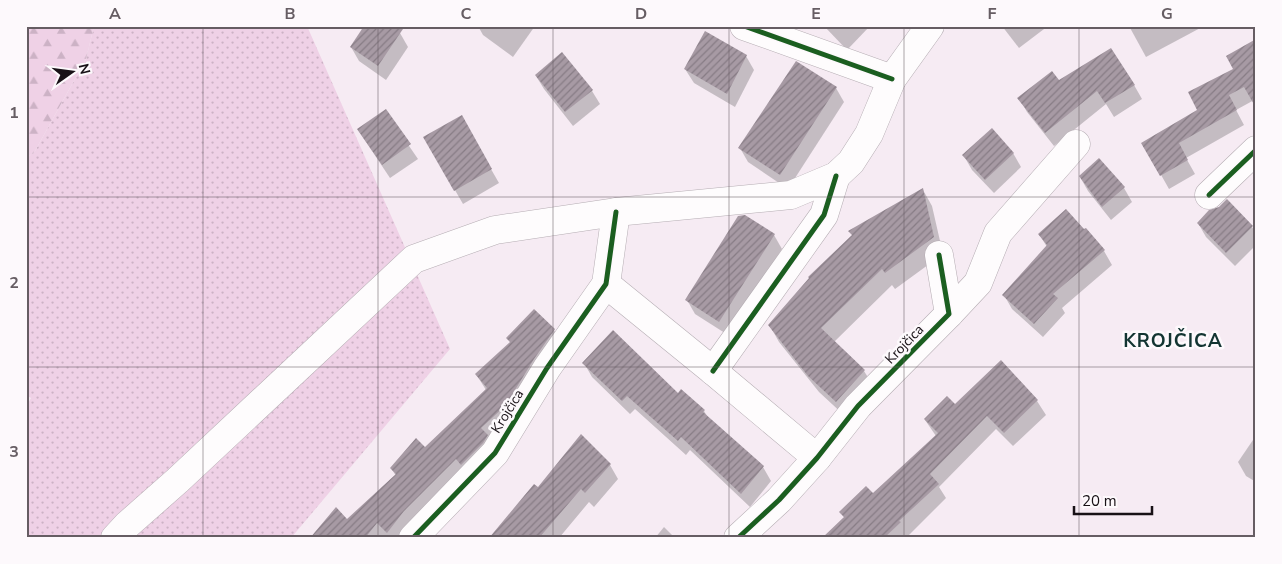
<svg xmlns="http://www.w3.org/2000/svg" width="1282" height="564" font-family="'Nunito Sans',sans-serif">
<defs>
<pattern id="grass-dots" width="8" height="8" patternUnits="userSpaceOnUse" patternTransform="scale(1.25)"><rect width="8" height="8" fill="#efd1e6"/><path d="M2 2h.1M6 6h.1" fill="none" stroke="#ccb2c5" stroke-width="1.8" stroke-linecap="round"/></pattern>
<pattern id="forest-firs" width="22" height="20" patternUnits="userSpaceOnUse" patternTransform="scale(1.25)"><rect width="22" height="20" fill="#efd1e6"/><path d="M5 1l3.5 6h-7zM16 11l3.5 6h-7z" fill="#ccb2c5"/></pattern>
<pattern id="building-hatch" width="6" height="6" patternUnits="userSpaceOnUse" patternTransform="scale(1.25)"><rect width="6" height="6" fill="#a79aa4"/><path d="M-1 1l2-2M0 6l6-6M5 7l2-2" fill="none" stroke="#877c85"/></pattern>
</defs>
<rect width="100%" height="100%" fill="#f6ebf3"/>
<polygon fill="url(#grass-dots)" points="94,26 307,26 450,349 291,538 26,538 26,407 31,398 26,395 26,159 35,151 86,59"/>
<polygon fill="url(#forest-firs)" points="26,26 94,26 86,59 35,151 26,159"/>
<g fill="#0003">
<polygon points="478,26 535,26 513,57 483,35"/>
<polygon points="824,26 870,26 847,50"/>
<polygon points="1002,26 1048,26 1019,48"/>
<polygon points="1129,26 1204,26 1146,57"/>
<polygon points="400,33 408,47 386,80 359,61 351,47"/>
<polygon points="746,56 754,70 735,107 694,83 685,69"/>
<polygon points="796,63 836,88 844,102 788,189 748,162 740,148"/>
<polygon points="1235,69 1256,99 1236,110 1244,125 1186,158 1195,174 1169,189 1143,143 1199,111"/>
<polygon points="536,76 592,91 600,104 573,126 544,89"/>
<polygon points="1059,82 1134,85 1142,99 1114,117 1106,104 1054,146 1027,112 1019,98"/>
<polygon points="385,111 418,159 390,178 358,130"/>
<polygon points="461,117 499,183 463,204 425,138"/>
<polygon points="1013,153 1021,167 994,193 972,170 964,156"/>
<polygon points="1080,177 1124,188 1132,202 1111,220 1088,191"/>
<polygon points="923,190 932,206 943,254 895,289 892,285 834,342 864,371 874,387 846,417 819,392 779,342 770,326"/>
<polygon points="1198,223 1252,227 1256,233 1256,245 1235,266 1206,237"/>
<polygon points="1039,234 1104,251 1112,265 1062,308 1065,313 1043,337 1012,309 1004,295 1047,247"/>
<polygon points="774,235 782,249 728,335 695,314 687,300"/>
<polygon points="554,330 562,344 513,420 402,538 387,538 386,536 384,538 315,538 347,520 396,476 391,468 425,449 486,390 476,374 511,344 508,338"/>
<polygon points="1001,362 1037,401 1046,415 1013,446 996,429 939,487 946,498 906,538 824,538 845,519 841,512 873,495 936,436 925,420 955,405"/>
<polygon points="584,363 678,395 681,391 704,411 709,419 763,467 771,481 750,507 690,450 686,455 635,409 630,414 592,377"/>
<polygon points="581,436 610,465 618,479 594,507 589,502 559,538 488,538 490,535 492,536 538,489"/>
<polygon points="1255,437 1256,438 1256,482 1246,476 1238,462"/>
<polygon points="664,527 675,538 655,538"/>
</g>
<g fill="url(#building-hatch)">
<polygon points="364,26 405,26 378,66 350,47"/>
<polygon points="705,31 747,55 727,94 684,69"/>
<polygon points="1256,39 1256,108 1244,87 1229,95 1237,110 1179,143 1188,160 1160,176 1141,143 1197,110 1188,92 1233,69 1226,56"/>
<polygon points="1111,48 1135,85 1105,103 1097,91 1045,133 1017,98 1052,71 1059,80"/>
<polygon points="562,52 593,90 565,112 535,75"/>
<polygon points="796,61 837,87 780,175 738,148"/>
<polygon points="386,109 411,144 382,165 357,129"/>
<polygon points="462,115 492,169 454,191 423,137"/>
<polygon points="992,128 1014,153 985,180 962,155"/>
<polygon points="1099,158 1125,187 1102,207 1079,176"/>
<polygon points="923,188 934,237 885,273 882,269 821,328 865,370 836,402 808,376 768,325 809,278 808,277 852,235 848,231"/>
<polygon points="1227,199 1253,226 1226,253 1197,223 1209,210 1219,207"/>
<polygon points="1066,209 1084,229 1086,228 1105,250 1053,294 1058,298 1034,324 1002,295 1047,245 1038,234"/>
<polygon points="745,215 775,234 719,322 685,300 738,216"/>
<polygon points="534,309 555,329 534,359 505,406 481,428 488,435 483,443 461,465 456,459 404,511 387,533 377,523 365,538 310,538 336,507 347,519 396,474 390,468 416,438 425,447 487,388 475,374 510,342 506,338"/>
<polygon points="613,330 678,393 681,389 705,410 703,412 764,466 741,494 681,437 678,441 627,396 622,401 582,363"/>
<polygon points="1001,360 1038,400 1004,433 987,416 930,474 939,484 899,521 901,522 884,538 822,538 844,517 839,512 866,486 873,493 938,433 924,419 947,396 955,404"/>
<polygon points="581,434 611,464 585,493 581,489 539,538 489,538 534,484 538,487"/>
</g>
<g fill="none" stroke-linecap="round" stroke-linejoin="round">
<g stroke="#b5adb3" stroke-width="29">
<g id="minor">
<polyline points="744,26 892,79"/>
<polyline points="1209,195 1256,150"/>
<polyline points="606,284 713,371 817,458"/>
<polyline points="949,314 978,283 998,233 1076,144"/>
<polyline points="713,371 824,215 836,176"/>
<polyline points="413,538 495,453 547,368 606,284 616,212"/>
<polyline points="738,538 779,500 817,458 858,406 949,314 939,255"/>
</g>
</g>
<g stroke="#b5adb3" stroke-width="29">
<polyline id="secondary" points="115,538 127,525 178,480 414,259 495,230 616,212 791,195 836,176 851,162 869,134 892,79 930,26"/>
</g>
<use href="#minor" stroke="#fefcfd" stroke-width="28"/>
<use href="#secondary" stroke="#fefcfd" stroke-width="28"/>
<g stroke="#fdf9fc" stroke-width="8">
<g id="cycleway">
<polyline points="744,26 892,79"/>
<polyline points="1209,195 1256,150"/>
<polyline points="713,371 824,215 836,176"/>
<polyline points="413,538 495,453 547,368 606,284 616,212"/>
<polyline points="738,538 779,500 817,458 858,406 949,314 939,255"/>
</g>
</g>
<use href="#cycleway" stroke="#1b5e20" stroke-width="5"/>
</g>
<path fill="none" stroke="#665d63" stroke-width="1" stroke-opacity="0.55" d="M203,26V538M378,26V538M553,26V538M729,26V538M904,26V538M1079,26V538M26,197H1256M26,367H1256"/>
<g text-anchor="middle" stroke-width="5" stroke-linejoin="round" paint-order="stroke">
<g font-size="14" fill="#181116" stroke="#fdf9fc">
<text transform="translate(904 344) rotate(-46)" y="5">Krojčica</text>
<text transform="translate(507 411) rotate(-58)" y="5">Krojčica</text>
</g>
<g font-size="19" font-weight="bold" letter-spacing="1" fill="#133532" stroke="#fdf9fc">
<text x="1173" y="347">KROJČICA</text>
</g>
</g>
<rect width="1282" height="564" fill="none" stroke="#fdf9fc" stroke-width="55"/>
<g transform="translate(72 72) rotate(76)" stroke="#fdf9fc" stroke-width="4" paint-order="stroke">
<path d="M0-4L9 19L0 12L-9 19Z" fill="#181116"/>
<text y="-8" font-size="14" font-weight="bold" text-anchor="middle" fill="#181116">N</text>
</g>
<path d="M1074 506v8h78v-8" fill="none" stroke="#181116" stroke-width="2.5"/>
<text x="1082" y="506" font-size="15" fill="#181116" stroke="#fdf9fc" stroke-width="4" paint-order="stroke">20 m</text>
<rect x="28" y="28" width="1226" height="508" fill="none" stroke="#665d63" stroke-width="2"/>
<g font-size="16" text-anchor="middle" font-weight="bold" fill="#665d63">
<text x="115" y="19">A</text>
<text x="290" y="19">B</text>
<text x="466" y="19">C</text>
<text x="641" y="19">D</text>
<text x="816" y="19">E</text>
<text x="992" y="19">F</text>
<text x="1167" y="19">G</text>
<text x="14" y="118">1</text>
<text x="14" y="288">2</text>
<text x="14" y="457">3</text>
</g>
</svg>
